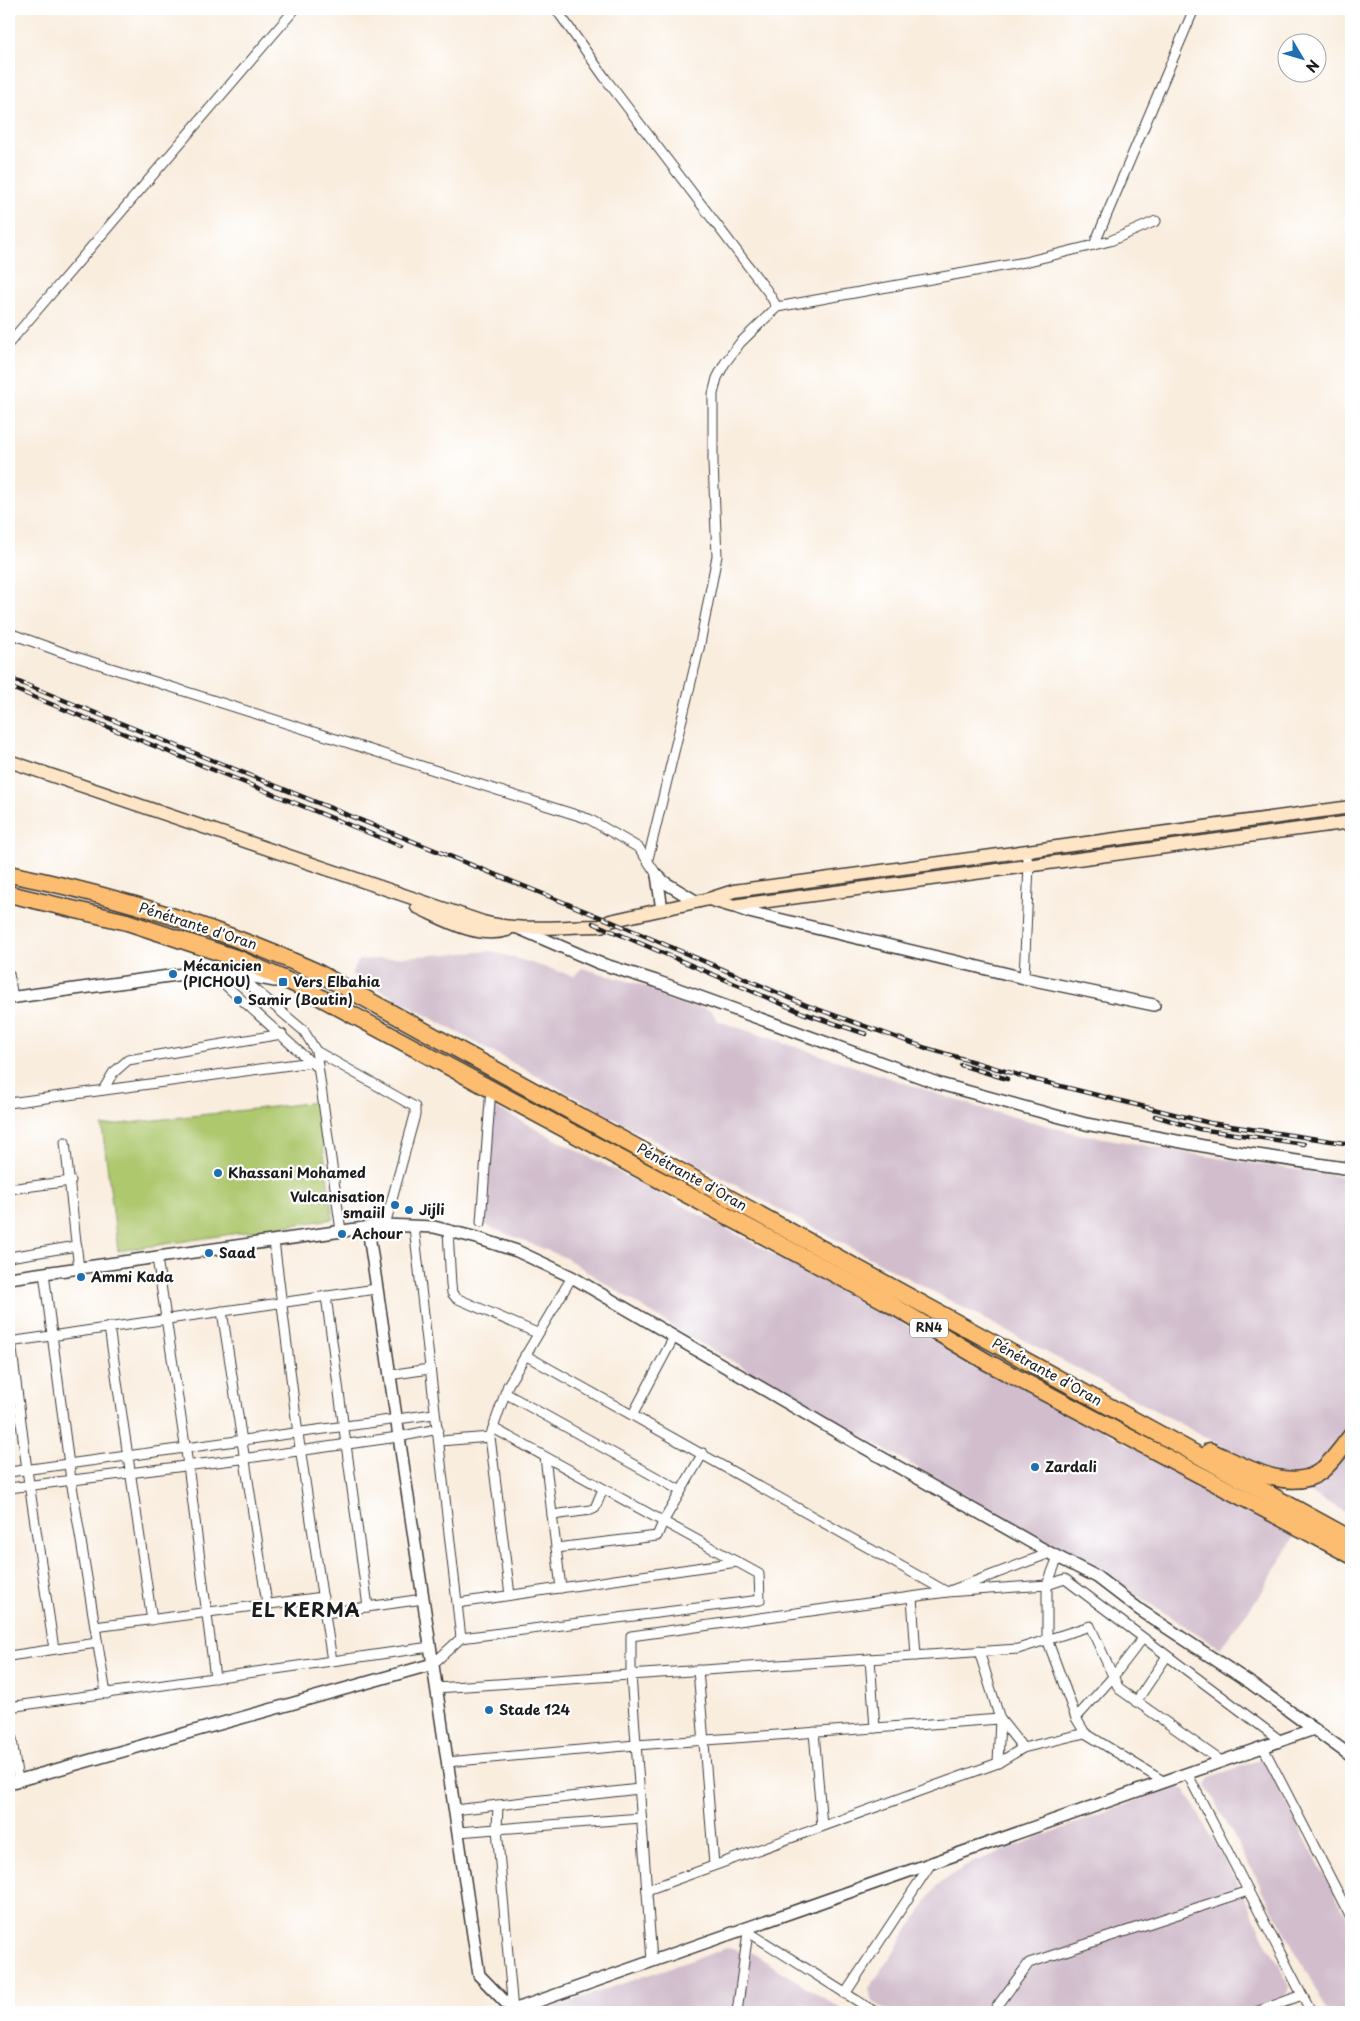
<svg xmlns="http://www.w3.org/2000/svg" width="1360" height="2021" font-family="'Playpen Sans',sans-serif">
<rect width="100%" height="100%" fill="#fff"/>
<filter id="ink" filterUnits="userSpaceOnUse"><feTurbulence type="fractalNoise" baseFrequency=".02" numOctaves="2"/><feDisplacementMap in="SourceGraphic" scale="10" xChannelSelector="R" yChannelSelector="G"/><feConvolveMatrix kernelMatrix="1 2 1 2 8 2 1 2 1" color-interpolation-filters="sRGB"/></filter>
<filter id="wash" filterUnits="userSpaceOnUse"><feTurbulence type="fractalNoise" baseFrequency=".0096" numOctaves="4" result="noise"/><feDisplacementMap in="SourceGraphic" scale="20" xChannelSelector="R" yChannelSelector="G"/><feGaussianBlur stdDeviation="1.12" result="paint"/><feColorMatrix in="noise" values="0 0 0 0 0 0 0 0 0 0 0 0 0 0 0 0 0 1.4 0 .05"/><feComposite in="paint" operator="in"/></filter>
<g filter="url(#wash)">
<rect width="100%" height="100%" fill="#f9edde"/>
<g fill="#d1bdcc">
<polygon points="491,951 574,976 582,968 652,988 669,1000 711,1010 718,1021 980,1108 1075,1133 1211,1157 1351,1178 1351,1515 786,1213 351,974 359,960"/>
<polygon points="485,1102 723,1227 1296,1534 1260,1595 1220,1648 1114,1581 678,1330 566,1258 482,1224"/>
<polygon points="1263,1759 1351,1925 1351,2012 1328,2012 1206,1785 1210,1777"/>
<polygon points="1176,1786 1185,1790 1233,1875 1290,1988 1287,1995 1241,2012 889,2012 872,2001 869,1989 939,1883 973,1862"/>
<polygon points="727,1948 737,1950 749,1958 751,1952 846,2012 539,2012"/>
</g>
<polygon fill="#aec86e" stroke="#657245" points="317,1102 333,1219 118,1251 102,1126"/>
</g>
<g filter="url(#ink)">
<g fill="none" stroke-linecap="round" stroke-linejoin="round">
<g stroke="#3d3b39" stroke-width="11">
<g id="minor">
<polyline points="556,9 605,78 768,292 777,307"/>
<polyline points="1094,245 1194,9"/>
<polyline points="9,343 295,9"/>
<polyline points="9,633 70,655 589,819 639,848 657,875"/>
<polyline points="648,859 699,649 717,556 713,463 713,394 717,378 725,363 740,343 777,307 1025,262 1110,241 1156,221"/>
<polyline points="212,973 314,1065"/>
<polyline points="9,974 13,998"/>
<polyline points="238,975 304,1031 316,1051 341,1231"/>
<polyline points="1024,978 1029,865 1025,852"/>
<polyline points="316,1051 415,1107 415,1115 385,1225"/>
<polyline points="103,1090 113,1073 128,1060 282,1034"/>
<polyline points="9,1103 312,1062"/>
<polyline points="65,1142 79,1269"/>
<polyline points="9,1189 71,1181"/>
<polyline points="481,1222 491,1088"/>
<polyline points="414,1227 461,1638"/>
<polyline points="448,1230 451,1285 452,1293 456,1298 537,1333"/>
<polyline points="274,1241 298,1434 332,1661"/>
<polyline points="9,1257 77,1246"/>
<polyline points="157,1258 188,1465 215,1678"/>
<polyline points="44,1273 71,1480 106,1694"/>
<polyline points="326,1296 368,1607"/>
<polyline points="222,1311 267,1604"/>
<polyline points="109,1327 152,1620"/>
<polyline points="9,1342 376,1289"/>
<polyline points="11,1342 27,1470 54,1649"/>
<polyline points="525,1355 947,1592 631,1636 631,1675 652,1961"/>
<polyline points="389,1375 429,1369"/>
<polyline points="505,1393 681,1491"/>
<polyline points="633,1414 674,1337"/>
<polyline points="490,1437 510,1595"/>
<polyline points="440,1441 490,1437 508,1385 572,1277"/>
<polyline points="545,1457 561,1588"/>
<polyline points="9,1472 434,1414"/>
<polyline points="9,1488 241,1459 398,1437 438,1429"/>
<polyline points="552,1515 591,1510 595,1508 603,1489"/>
<polyline points="556,1548 657,1536 663,1522 703,1453"/>
<polyline points="1050,1553 947,1592 1047,1585 1065,1579 1281,1741"/>
<polyline points="1058,1557 1047,1585 1047,1639 1076,1718 1085,1733"/>
<polyline points="912,1597 916,1656"/>
<polyline points="458,1603 737,1562"/>
<polyline points="325,1613 423,1599"/>
<polyline points="95,1627 323,1597"/>
<polyline points="9,1656 97,1643"/>
<polyline points="870,1659 875,1728"/>
<polyline points="433,1664 461,1638 760,1600 759,1574 493,1428"/>
<polyline points="698,1670 714,1865"/>
<polyline points="436,1688 1018,1649 1090,1626 1119,1689 1221,1761"/>
<polyline points="1136,1702 1167,1656"/>
<polyline points="9,1707 430,1647"/>
<polyline points="1076,1718 1113,1677 1143,1638"/>
<polyline points="9,1719 18,1781"/>
<polyline points="814,1732 822,1826"/>
<polyline points="1263,1747 1351,1918"/>
<polyline points="447,1762 636,1745 1000,1719 979,1651"/>
<polyline points="998,1763 1000,1719 1023,1748"/>
<polyline points="1187,1773 1311,2012"/>
<polyline points="498,1805 497,1829 513,2011"/>
<polyline points="454,1810 639,1789"/>
<polyline points="458,1832 641,1818"/>
<polyline points="647,1890 998,1763 1023,1748 1085,1733 1163,1781"/>
<polyline points="742,1928 875,2012"/>
<polyline points="845,1994 932,1862"/>
<polyline points="737,2012 748,1932"/>
<polyline points="993,2012 1029,1963 1248,1891"/>
<polyline points="1256,2012 1302,1995"/>
</g>
</g>
<g stroke="#3d3b39" stroke-width="14">
<g id="tertiary">
<polyline points="657,875 664,882 697,902"/>
<polyline points="657,875 662,910"/>
<polyline points="732,906 749,912 1024,978 1154,1005"/>
<polyline points="518,928 599,963 656,981 940,1084 1086,1124 1230,1151 1351,1169"/>
<polyline points="9,998 191,973 238,974 275,981"/>
<polyline points="368,1228 479,1975 513,2010 1314,1729"/>
<polyline points="9,1278 385,1225 434,1227 477,1238 517,1251 572,1277 842,1435 1050,1553 1097,1577 1140,1610 1252,1684 1351,1756"/>
<polyline points="9,1783 433,1664"/>
</g>
</g>
<g stroke="#3d3b39" stroke-width="15">
<g id="secondary">
<path d="M9,761L483,922C520,932 562,926 601,926L610,921L709,899L734,891L1351,807"/>
<polyline points="709,899 732,906 1351,822"/>
<path d="M417,907C444,919 476,939 507,930"/>
</g>
</g>
<g stroke="#3d3b39" stroke-width="19">
<g id="motorway">
<path d="M9,874C114,895 217,927 315,971L1351,1539"/>
<polyline points="9,894 127,922 239,959 299,986 885,1301 987,1362 1351,1555"/>
<path d="M1210,1451C1239,1464 1291,1495 1321,1471C1333,1461 1342,1448 1351,1436"/>
</g>
</g>
<use href="#minor" stroke="#fff" stroke-width="9"/>
<use href="#tertiary" stroke="#fff" stroke-width="11"/>
<use href="#secondary" stroke="#fee5c5" stroke-width="12"/>
<use href="#motorway" stroke="#fcbd6f" stroke-width="16"/>
<g stroke="#1c1c1c" stroke-width="4.5">
<g id="rail">
<polyline points="9,678 610,921 806,1005 926,1048 1032,1079 1210,1123 1351,1144"/>
<polyline points="9,687 401,846"/>
<polyline points="593,923 803,1013 866,1034"/>
<polyline points="961,1065 1007,1079"/>
<polyline points="1155,1116 1199,1129 1304,1144"/>
</g>
</g>
<use href="#rail" stroke="#fff" stroke-width="2.5" stroke-dasharray="8" stroke-linecap="butt"/>
</g>
</g>
<g fill="#1f6fb2" stroke="#fff" stroke-width="2">
<circle cx="173" cy="974" r="5"/>
<rect x="278" y="977" width="10" height="10" rx="2.5"/>
<circle cx="238" cy="1000" r="5"/>
<circle cx="218" cy="1173" r="5"/>
<circle cx="395" cy="1205" r="5"/>
<circle cx="409" cy="1210" r="5"/>
<circle cx="342" cy="1234" r="5"/>
<circle cx="209" cy="1253" r="5"/>
<circle cx="81" cy="1277" r="5"/>
<circle cx="1035" cy="1467" r="5"/>
<circle cx="489" cy="1710" r="5"/>
</g>
<g text-anchor="middle" stroke-width="4.5" stroke-linejoin="round" paint-order="stroke">
<rect fill="#fff" stroke="#606060" stroke-width="1" x="910" y="1318.5" width="38" height="19" rx="4"/>
<g font-size="12" font-weight="bold" fill="#1c1c1c">
<text x="929" y="1332">RN4</text>
</g>
<g font-size="14" fill="#1c1c1c" stroke="#fff">
<text transform="translate(198 926) rotate(18)" y="5">Pénétrante d'Oran</text>
<text transform="translate(692 1177) rotate(29)" y="5">Pénétrante d'Oran</text>
<text transform="translate(1047 1372) rotate(29)" y="5">Pénétrante d'Oran</text>
</g>
<g font-size="14" font-weight="bold" fill="#1c1c1c" stroke="#fff" text-anchor="start">
<text x="183" y="971">Mécanicien<tspan x="183" dy="16">(PICHOU)</tspan></text>
<text x="293" y="987">Vers Elbahia</text>
<text x="248" y="1005">Samir (Boutin)</text>
<text x="228" y="1178">Khassani Mohamed</text>
<text x="385" y="1202" text-anchor="end">Vulcanisation<tspan x="385" dy="16">smaiil</tspan></text>
<text x="419" y="1215">Jijli</text>
<text x="352" y="1239">Achour</text>
<text x="219" y="1258">Saad</text>
<text x="91" y="1282">Ammi Kada</text>
<text x="1045" y="1472">Zardali</text>
<text x="499" y="1715">Stade 124</text>
</g>
<g font-size="19" font-weight="bold" letter-spacing="1" fill="#1c1c1c" stroke="#fff">
<text x="306" y="1617">EL KERMA</text>
</g>
</g>
<rect width="1360" height="2021" fill="none" stroke="#fff" stroke-width="30"/>
<g transform="translate(1302 58) rotate(128)"><circle r="24" fill="#ffffff" stroke="#a4a4a4"/>
<path d="M0-4L9 19L0 12L-9 19Z" fill="#1f6fb2"/>
<text y="-8" font-size="14" font-weight="bold" text-anchor="middle" fill="#1c1c1c">N</text>
</g>
</svg>
